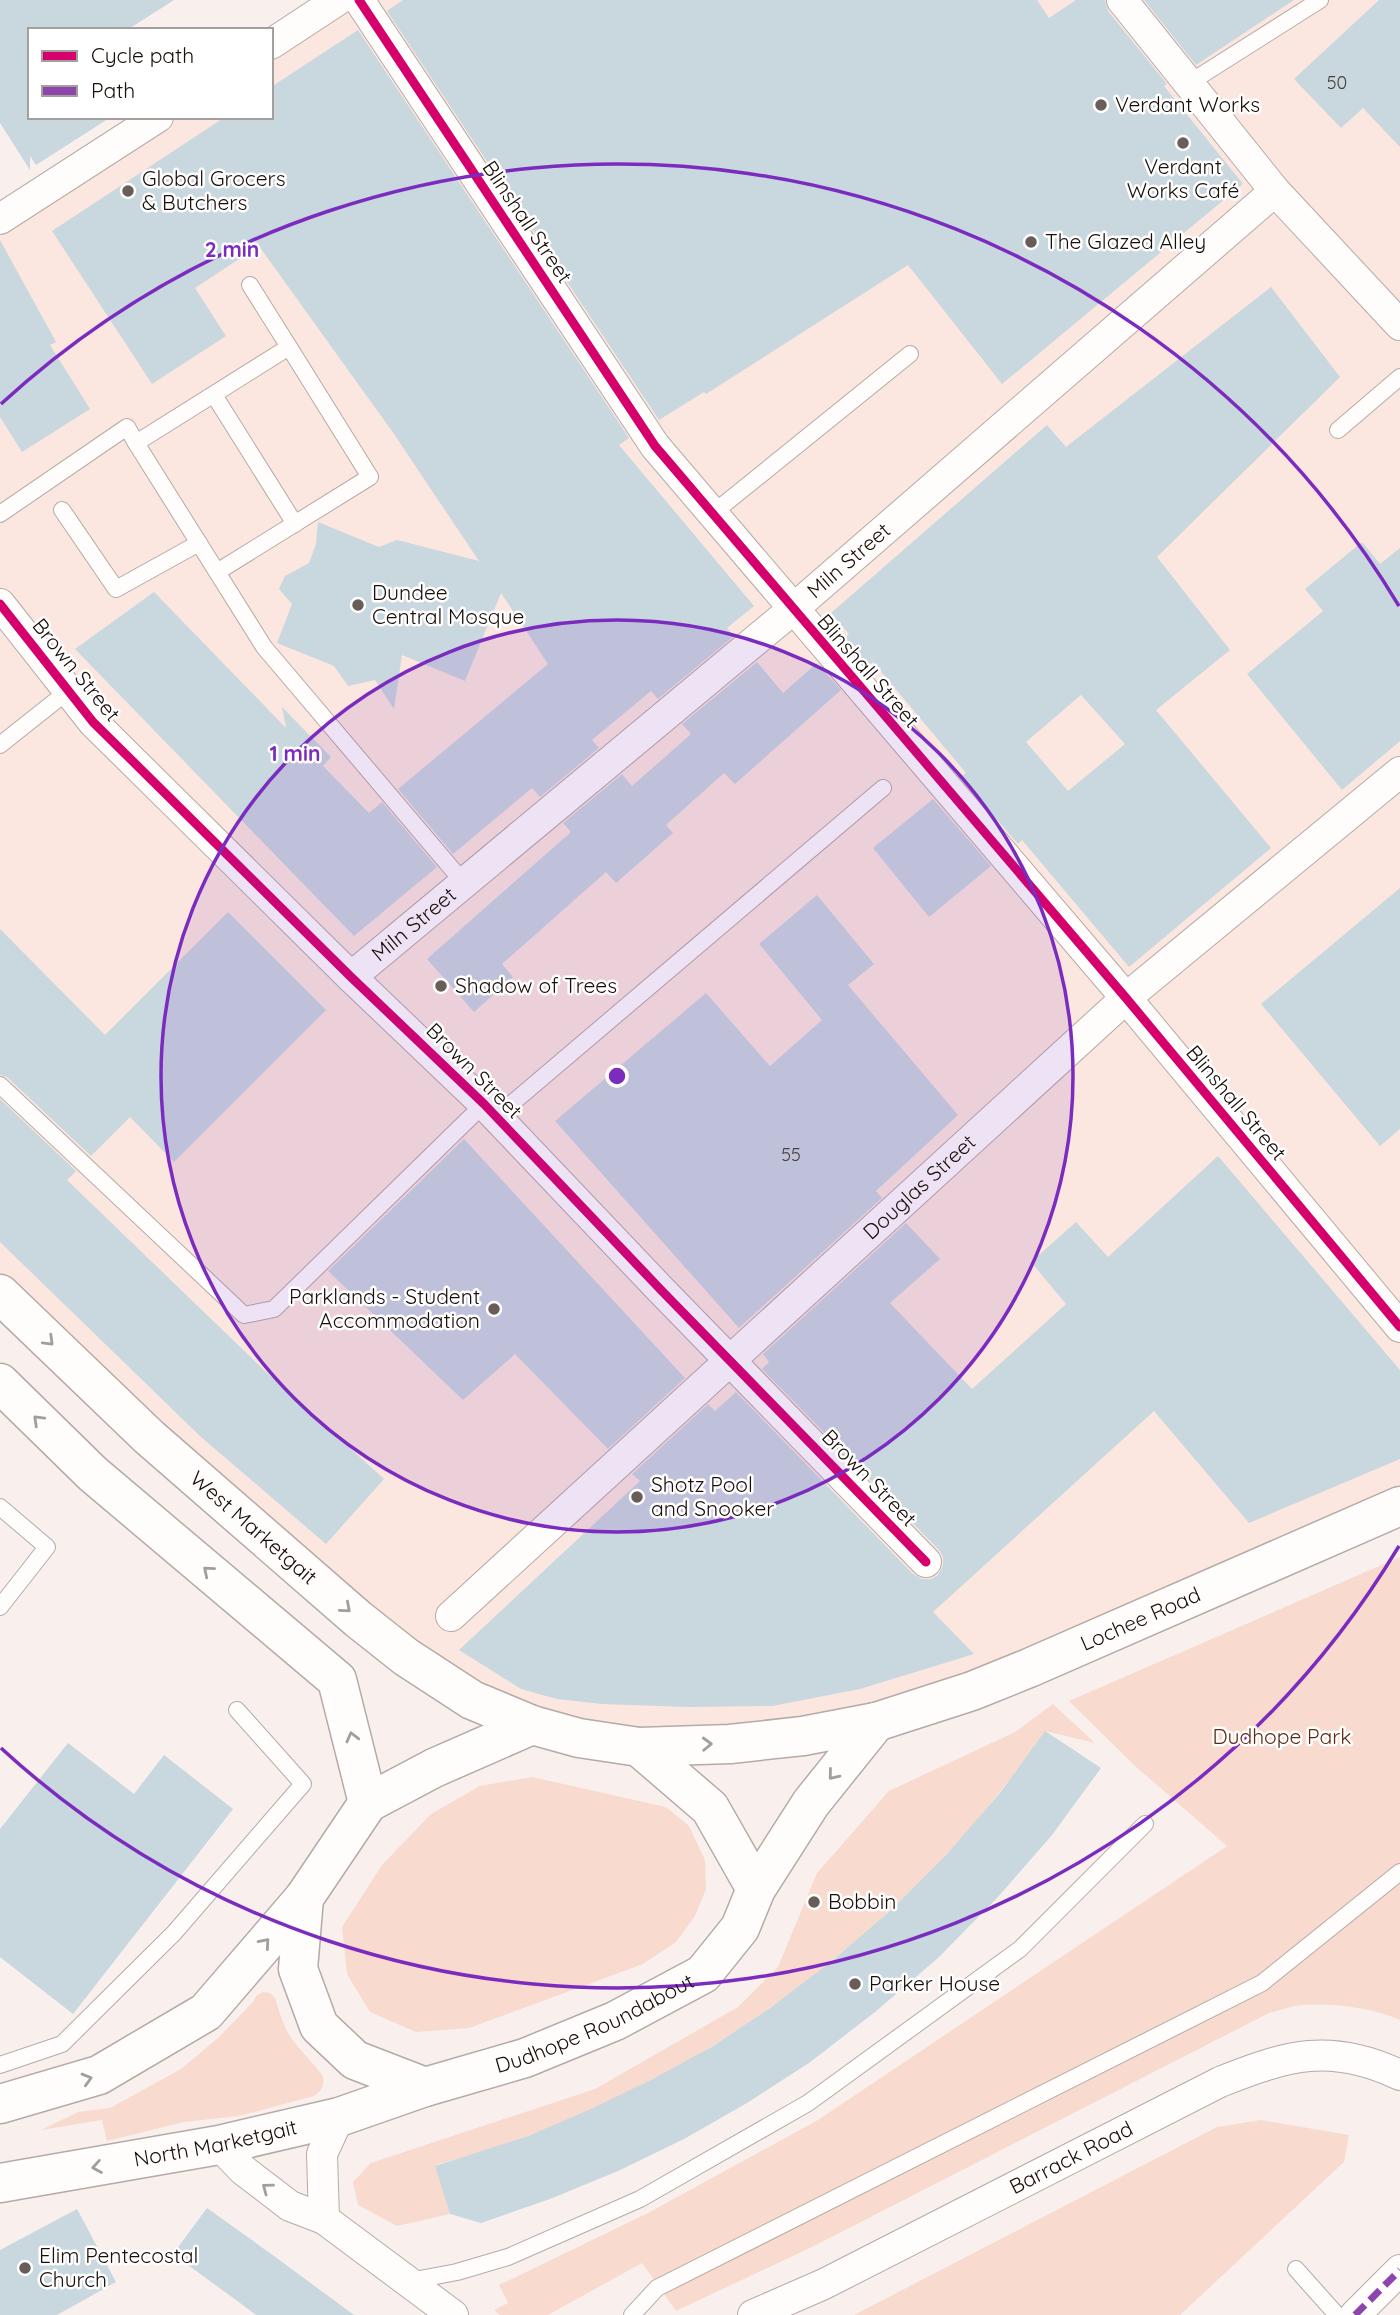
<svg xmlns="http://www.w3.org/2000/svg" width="1400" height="2315" font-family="Quicksand,sans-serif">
<rect width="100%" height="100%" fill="#f9f0ed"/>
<polygon fill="#fbe7df" points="338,0 1400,0 1400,1485 1216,1566 920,1708 639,1747 472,1700 0,1294 0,219 158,117 271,117 271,44"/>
<g fill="#f8dace">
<path d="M1400,1557V2020C1371,2007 1333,2003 1301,2005C1291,2006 1279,2011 1269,2013L814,2246L676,2311L642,2263L548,2315H500L494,2310L508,2303L499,2285L648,2213L818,2120L1227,1846L1134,1765L1069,1701Z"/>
<path d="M1053,1704L1095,1743L1045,1731C1014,1774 982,1817 946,1855C829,1977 686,2079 527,2136C497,2147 466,2156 436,2165L450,2214L397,2226L358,2205L353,2182L371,2163L595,2089L738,2007L778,1967L817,1873L889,1791L1015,1732Z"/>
<polygon points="532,1777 666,1807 689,1826 705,1860 706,1889 695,1916 676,1942 643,1964 469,2028 416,2032 370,2012 347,1974 342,1927 382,1865 431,1814 480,1786"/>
<path d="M263,1992L270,1993L275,1998C279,2011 284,2028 292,2039C297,2047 322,2072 323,2077C325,2086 321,2091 314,2096L239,2116L184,2122L107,2141L102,2120L41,2130L78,2112L110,2108L181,2069L218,2038L253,2002L257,1995Z"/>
<polygon points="1261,2120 1349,2135 1344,2162 1180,2315 854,2315 1217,2127"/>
</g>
<g fill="#c9d7de" fill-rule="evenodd">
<polygon points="0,0 174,0 127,30 30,30 30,117 111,117 36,165 30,156 30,170 0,123"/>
<polygon points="403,0 1037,0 1049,18 1076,0 1105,0 1108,11 1167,84 1164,86 1243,184 1002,384 908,265 706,394 704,392 659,420 387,11"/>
<polygon points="1144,0 1294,0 1196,65"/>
<polygon points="1379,0 1400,0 1400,147 1363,108 1341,128 1294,79"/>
<polygon points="358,30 629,438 619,445 754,606 727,628 734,636 658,699 651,691 592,740 599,748 540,797 532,788 453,854 398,789 548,664 501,593 465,681 402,655 394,709 375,680 348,686 334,666 277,643 292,604 279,589 285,576 309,563 316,544 318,522 379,547 397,540 479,561 394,434 259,246 195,288 226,336 152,384 52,231 225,117 271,117 271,87"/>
<polygon points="0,240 56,342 50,345 90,409 22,452 0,417"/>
<path d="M1271,287L1340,377L1157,557L1230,650L1156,710L1271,848L1129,967L1022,840L1018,844L960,777L966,773L873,662L867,667L843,640L849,634L831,613L1047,425L1066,447ZM1081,695L1125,744L1068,791L1026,742Z"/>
<polygon points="1362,542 1380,564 1400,548 1400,741 1342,790 1247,674 1323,611 1305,589"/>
<polygon points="154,592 286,728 282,707 331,757 323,766 369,813 382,802 437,867 354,936 75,649"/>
<polygon points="757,662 783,693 817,663 841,690 735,784 724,773 666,825 673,833 616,883 606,872 502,964 513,977 474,1012 427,959 571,832 563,823 622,774 632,786 691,734 682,724"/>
<polygon points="933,799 991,866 929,917 873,848"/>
<polygon points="1400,888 1400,1129 1380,1146 1261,1004"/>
<polygon points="817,895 874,964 848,985 958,1115 876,1191 882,1198 739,1328 555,1121 706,993 770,1066 822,1020 759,944"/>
<polygon points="228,912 326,1010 174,1162 130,1117 91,1156 7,1077 0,1075 0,929 105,1035"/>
<polygon points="0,1099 76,1171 67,1180 265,1371 384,1479 326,1544 201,1437 0,1242"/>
<polygon points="464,1139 685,1378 608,1449 515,1354 463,1400 328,1271"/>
<polygon points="1218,1156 1400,1370 1400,1459 1249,1523 1154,1411 933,1612 974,1654 860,1689 772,1706 688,1707 602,1704 557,1699 521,1689 459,1650 640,1481 632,1474 708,1404 715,1411 736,1392 913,1574 922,1579 931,1579 938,1575 943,1566 943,1557 939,1550 762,1369 769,1362 763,1354 906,1223 940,1259 890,1303 972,1389 1066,1304 1031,1262 1076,1222 1108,1257"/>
<polygon points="1045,1731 1101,1768 1052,1835 997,1898 938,1958 875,2012 809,2063 747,2103 684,2139 618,2171 550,2199 481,2223 450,2214 435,2166 528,2136 591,2109 653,2079 713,2046 770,2008 833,1960 892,1909 947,1854 999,1794"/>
<polygon points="68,1743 134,1794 164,1755 233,1809 73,2014 0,1957 0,1829"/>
<polygon points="207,2208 274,2256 354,2315 256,2315 240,2303 173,2254"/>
<polygon points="77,2209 116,2282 57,2315 0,2315 0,2250"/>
</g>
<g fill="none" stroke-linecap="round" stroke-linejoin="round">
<g stroke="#b4aaa6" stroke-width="18">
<g id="service">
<polyline points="1189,83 1320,0"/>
<polyline points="250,285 289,347"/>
<polygon points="289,347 370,477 217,572 136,443"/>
<polyline points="214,395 295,524"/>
<polyline points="1338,430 1400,377"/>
<polyline points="62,510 116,589 199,543"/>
<polyline points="0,514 127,427 136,443"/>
<polyline points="712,514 910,354"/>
<polyline points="217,572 264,647 464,883"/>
<polyline points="0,745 68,691"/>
<polyline points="0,1085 244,1315 274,1309 484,1104"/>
<polyline points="496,1117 883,788"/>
<polyline points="0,1507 47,1547 0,1607"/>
<polyline points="0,2065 62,2044 174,1933 303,1784 237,1710"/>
<polyline points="1296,2269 1337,2315"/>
<polyline points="409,2281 457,2272 508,2257 640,2199 808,2103 1020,1949 1145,1824"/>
<polyline points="632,2315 657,2288 1262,1983 1400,1872"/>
</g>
</g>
<g stroke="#b4aaa6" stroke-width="32">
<g id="minor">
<polyline points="359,0 655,446 1126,998 1400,1327"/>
<polyline points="1122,0 1275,191 1400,325"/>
<polyline points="271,44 338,0"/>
<polyline points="0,219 158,117"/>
<polyline points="0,604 93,722 351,977 484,1104 661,1290 926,1562"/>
<path id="s1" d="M351,977L792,610L1275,191"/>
<path id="s2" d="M451,1616L1126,998L1400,772"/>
<polyline points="219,2145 243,2170 290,2206 324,2219 453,2315"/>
<polyline points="324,2219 322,2154 339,2117"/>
<path id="s3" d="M753,2315L824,2284L1220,2082C1288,2055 1330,2042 1400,2075"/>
<polyline points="1355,2315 1400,2270"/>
</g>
</g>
<g stroke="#b4aaa6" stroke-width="41">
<g id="primary">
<path id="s4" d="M0,1294L149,1437L358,1619L406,1657L472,1700L532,1725L579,1738L639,1747L730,1744L803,1736L876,1722L972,1691L1029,1668L1400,1506"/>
<polyline points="0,1383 93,1474 337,1680 368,1803"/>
<polyline points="639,1747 710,1808 756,1889"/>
<polyline points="304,1898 298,1969 319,2026 355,2060 425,2087"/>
<polyline points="0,2104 99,2075 206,2012 304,1898 368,1803 434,1768 532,1725"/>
<path id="s5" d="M0,2183L219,2145L339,2117L425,2087L525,2058L615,2021L703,1974L740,1928L756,1889L811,1803L876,1722"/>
</g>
</g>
<use href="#service" stroke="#fefdfc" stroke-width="16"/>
<use href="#minor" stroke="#fefdfc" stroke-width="30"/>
<use href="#primary" stroke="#fefdfc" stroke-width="38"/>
<polyline stroke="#8e44ad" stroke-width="7" stroke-dasharray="14 7" stroke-linecap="butt" points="1355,2315 1400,2270"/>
<g stroke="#fff" stroke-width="13">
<g id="cycleway">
<polyline points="359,0 655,446 1126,998 1400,1327"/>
<polyline points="0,604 93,722 351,977 484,1104 661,1290 926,1562"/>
</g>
</g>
<use href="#cycleway" stroke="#d6006c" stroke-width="9"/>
</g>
<defs><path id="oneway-chevron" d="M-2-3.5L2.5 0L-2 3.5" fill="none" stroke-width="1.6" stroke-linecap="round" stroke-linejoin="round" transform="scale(1.75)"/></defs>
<g stroke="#a39d9b">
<use href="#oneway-chevron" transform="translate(49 1341) rotate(44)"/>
<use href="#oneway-chevron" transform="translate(38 1420) rotate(-136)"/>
<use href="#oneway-chevron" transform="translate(208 1571) rotate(-140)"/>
<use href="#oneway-chevron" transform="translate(346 1608) rotate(41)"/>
<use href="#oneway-chevron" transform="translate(352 1737) rotate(-104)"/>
<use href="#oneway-chevron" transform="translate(707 1744) rotate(-2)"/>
<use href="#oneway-chevron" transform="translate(833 1775) rotate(129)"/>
<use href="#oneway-chevron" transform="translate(265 1943) rotate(-49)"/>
<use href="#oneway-chevron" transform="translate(87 2079) rotate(-16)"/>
<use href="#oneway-chevron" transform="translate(97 2167) rotate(170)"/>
<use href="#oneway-chevron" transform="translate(267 2188) rotate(-143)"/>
</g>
<circle cx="617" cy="1076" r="456" fill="#7b2cbf" fill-opacity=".12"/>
<g fill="none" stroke="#7b2cbf" stroke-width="3.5">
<circle cx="617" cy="1076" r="456"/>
<path d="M1399 1546A912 912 0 0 1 1 1748M1 404A912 912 0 0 1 1399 606"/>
</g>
<g fill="#685d59" stroke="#fff" stroke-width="2.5">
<circle cx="1101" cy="105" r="7"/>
<circle cx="1183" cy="143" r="7"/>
<circle cx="128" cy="191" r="7"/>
<circle cx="1031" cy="242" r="7"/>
<circle cx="358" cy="605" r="7"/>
<circle cx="441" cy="986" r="7"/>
<circle cx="494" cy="1309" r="7"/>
<circle cx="637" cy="1497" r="7"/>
<circle cx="814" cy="1902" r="7"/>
<circle cx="855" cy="1984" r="7"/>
<circle cx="25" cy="2268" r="7"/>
</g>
<g text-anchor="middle" stroke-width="5" stroke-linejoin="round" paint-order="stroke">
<g font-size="18" fill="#46403e">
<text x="1337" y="89">50</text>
<text x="791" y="1161">55</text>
</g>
<g font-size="21" fill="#1a0e09" stroke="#fff" text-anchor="start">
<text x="1115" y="112">Verdant Works</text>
<text x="1183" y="174" text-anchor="middle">Verdant<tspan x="1183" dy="24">Works Café</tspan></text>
<text x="142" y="186">Global Grocers<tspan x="142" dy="24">&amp; Butchers</tspan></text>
<text x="1045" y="249">The Glazed Alley</text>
<text x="372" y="600">Dundee<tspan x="372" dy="24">Central Mosque</tspan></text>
<text x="455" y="993">Shadow of Trees</text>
<text x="480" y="1304" text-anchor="end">Parklands - Student<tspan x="480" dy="24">Accommodation</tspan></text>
<text x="651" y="1492">Shotz Pool<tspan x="651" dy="24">and Snooker</tspan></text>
<text x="828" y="1909">Bobbin</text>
<text x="869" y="1991">Parker House</text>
<text x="39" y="2263">Elim Pentecostal<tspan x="39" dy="24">Church</tspan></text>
</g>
<g font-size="21" fill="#1a0e09" stroke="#fff">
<text transform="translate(527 222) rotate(56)" y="7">Blinshall Street</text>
<text dy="7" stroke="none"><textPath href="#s1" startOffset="649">Miln Street</textPath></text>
<text transform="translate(76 670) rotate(51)" y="7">Brown Street</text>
<text transform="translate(868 671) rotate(49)" y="7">Blinshall Street</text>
<text dy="7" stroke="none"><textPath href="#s1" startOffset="82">Miln Street</textPath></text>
<text transform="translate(474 1071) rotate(45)" y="7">Brown Street</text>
<text transform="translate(1236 1103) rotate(50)" y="7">Blinshall Street</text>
<text dy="7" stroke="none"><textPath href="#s2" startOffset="635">Douglas Street</textPath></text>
<text transform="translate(869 1478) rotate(46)" y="7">Brown Street</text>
<text dy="7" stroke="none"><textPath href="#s4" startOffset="345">West Marketgait</textPath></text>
<text dy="7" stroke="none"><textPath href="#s4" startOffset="1321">Lochee Road</textPath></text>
<text dy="7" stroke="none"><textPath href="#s5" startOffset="618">Dudhope Roundabout</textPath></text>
<text dy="7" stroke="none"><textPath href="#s5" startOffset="219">North Marketgait</textPath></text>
<text dy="7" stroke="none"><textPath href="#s3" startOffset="355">Barrack Road</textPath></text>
</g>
<g font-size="21" fill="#5d2a14" stroke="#fff">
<text x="1282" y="1744">Dudhope Park</text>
</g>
</g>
<circle cx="617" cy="1076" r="10" fill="#7b2cbf" stroke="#fff" stroke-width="3.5"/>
<g font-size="21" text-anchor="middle" font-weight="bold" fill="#7b2cbf" stroke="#fff" stroke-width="5" stroke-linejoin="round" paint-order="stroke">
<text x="232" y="257">2 min</text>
<text x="295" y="761">1 min</text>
</g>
<rect x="28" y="28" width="245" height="91" fill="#ffffff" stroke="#a39f9d" stroke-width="2"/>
<rect x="42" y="51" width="35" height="10" fill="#d6006c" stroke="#a39f9d" stroke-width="2"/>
<text x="91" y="63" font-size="21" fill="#1a0e09">Cycle path</text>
<rect x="42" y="86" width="35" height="10" fill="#8e44ad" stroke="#a39f9d" stroke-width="2"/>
<text x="91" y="98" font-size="21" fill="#1a0e09">Path</text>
</svg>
